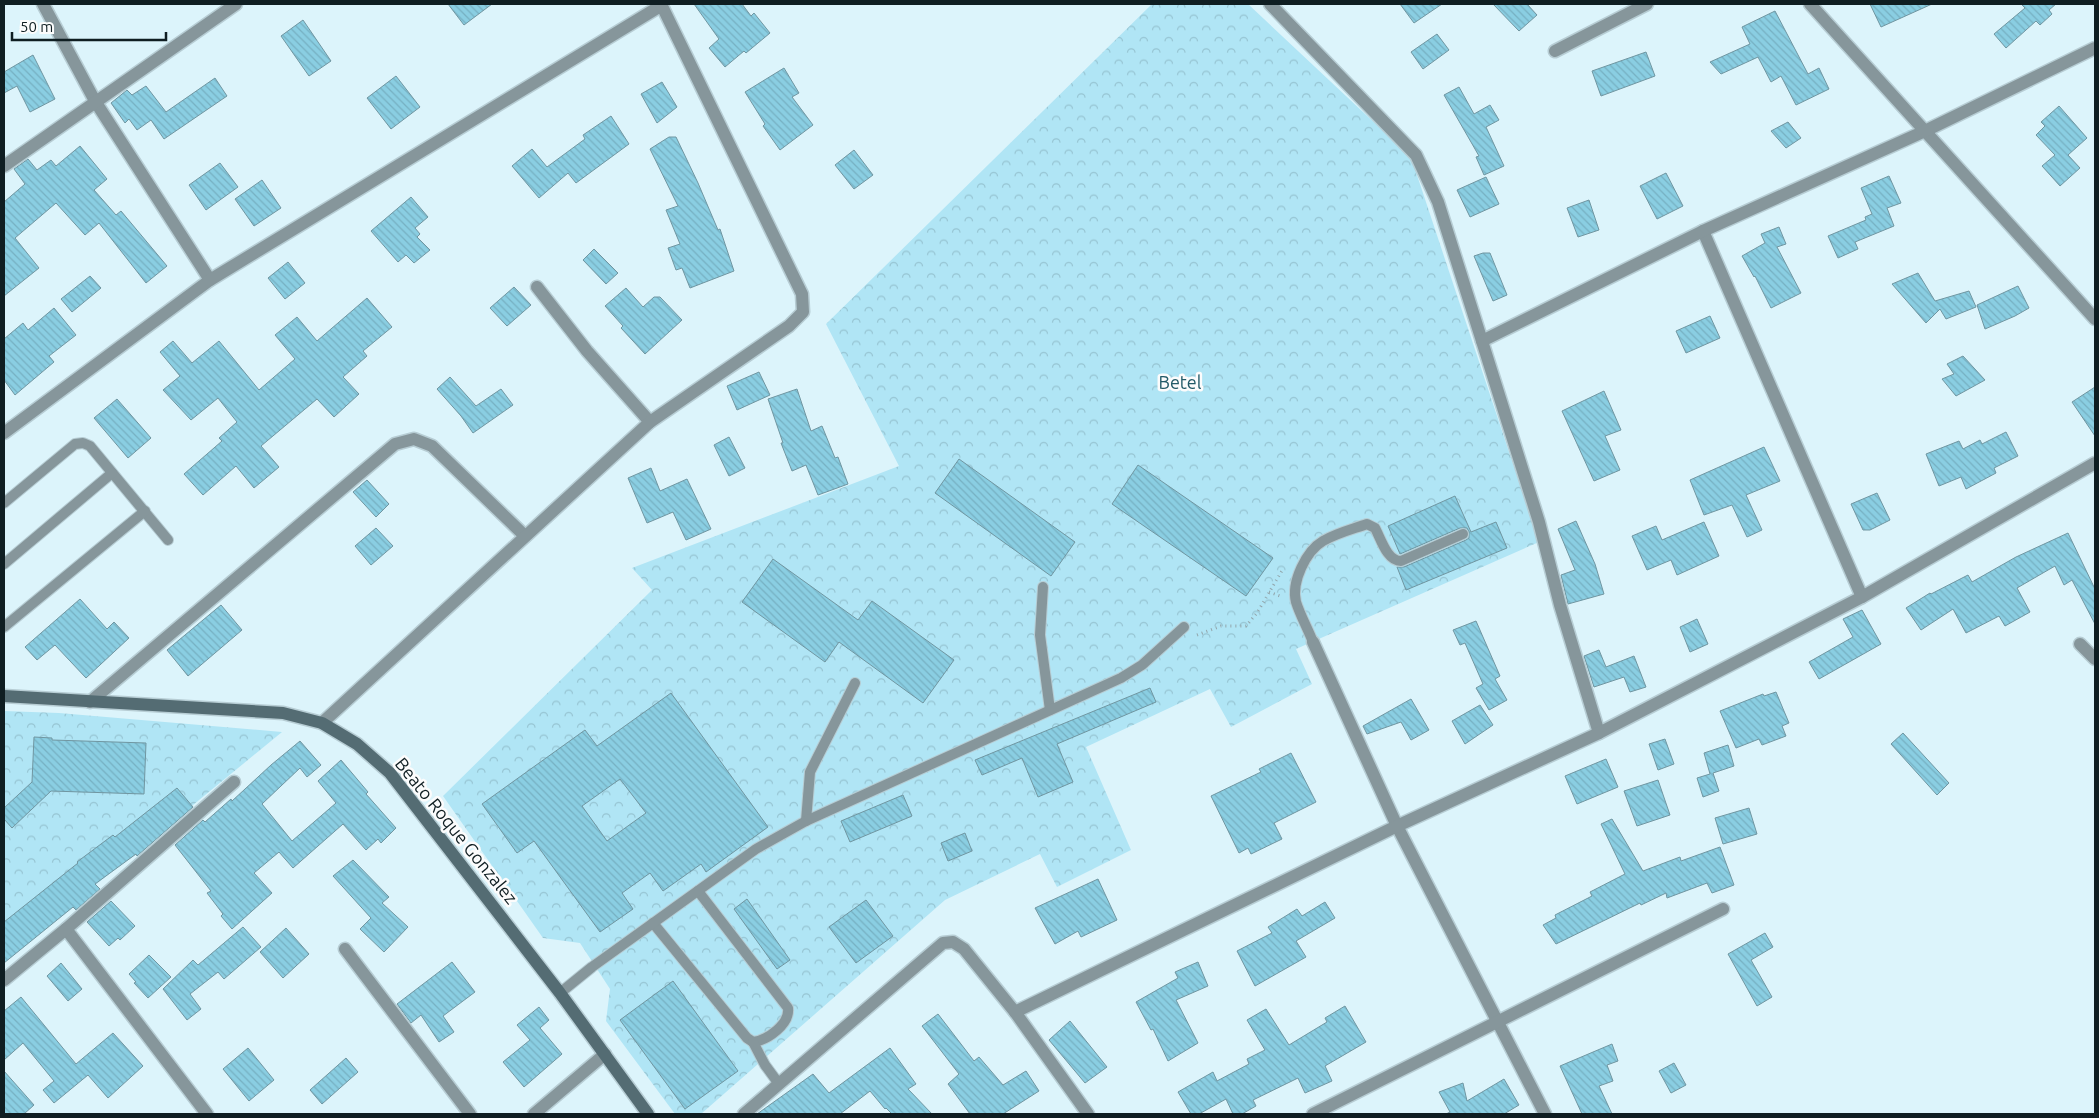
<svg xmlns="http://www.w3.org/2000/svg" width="2099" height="1118" font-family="Ubuntu,sans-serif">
<defs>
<pattern id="park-crowns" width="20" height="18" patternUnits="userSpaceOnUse" patternTransform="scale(1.25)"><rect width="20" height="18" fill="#b0e5f5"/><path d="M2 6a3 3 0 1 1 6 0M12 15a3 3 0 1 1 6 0" fill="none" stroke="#96c4d2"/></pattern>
<pattern id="building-back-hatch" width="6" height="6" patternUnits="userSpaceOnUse" patternTransform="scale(1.25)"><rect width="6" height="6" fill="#8acee2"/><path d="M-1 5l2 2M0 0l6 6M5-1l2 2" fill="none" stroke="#76b0c2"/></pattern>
</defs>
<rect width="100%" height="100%" fill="#dcf4fb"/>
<g fill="url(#park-crowns)">
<polygon points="1152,4 1248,4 1411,157 1539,542 1296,649 1312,684 1231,727 1210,689 1086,747 1131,850 1057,887 1040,854 945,900 701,1114 675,1114 606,1021 610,989 580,943 543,938 443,796 652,590 632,568 899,466 826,324"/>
<polygon points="4,711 59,713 282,732 4,960"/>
</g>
<g fill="url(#building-back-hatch)" stroke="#7096a1" fill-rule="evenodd">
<polygon points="448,4 492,4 464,25"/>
<polygon points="694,4 742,4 751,16 754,13 770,33 746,53 744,51 725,67 709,48 719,39"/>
<polygon points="1400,4 1442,4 1414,23"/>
<polygon points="1493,4 1527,4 1537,15 1519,31"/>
<polygon points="1870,4 1932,4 1881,27"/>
<polygon points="2021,4 2056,4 2049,10 2052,14 2040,25 2036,21 2006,48 1994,34 2025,8"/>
<polygon points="1775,11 1808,74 1819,68 1829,89 1796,105 1781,76 1771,82 1758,57 1721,74 1710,62 1750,44 1742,27"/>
<polygon points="303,20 331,61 309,76 281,36"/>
<polygon points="1437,34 1449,50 1423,69 1411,52"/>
<polygon points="1646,52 1655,76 1601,96 1592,71"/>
<polygon points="33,55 55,99 30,112 17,86 4,93 4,72"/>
<polygon points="784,68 799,93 792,97 813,125 780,150 763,126 765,124 745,92"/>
<polygon points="396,76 420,107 391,129 367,98"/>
<polygon points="215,78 227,96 164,139 151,120 137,130 129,119 125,123 111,103 127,90 132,95 146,86 166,112"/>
<polygon points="662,82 677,107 657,123 641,94"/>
<polygon points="1459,87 1474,114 1490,105 1499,120 1486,127 1504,166 1484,175 1476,157 1479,156 1444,95"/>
<polygon points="2059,106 2087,138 2068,155 2080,168 2060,186 2042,166 2055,155 2036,135 2045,126 2041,122"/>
<polygon points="611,116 629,144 576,183 568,173 539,198 512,166 532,149 547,167 585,139 583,135"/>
<polygon points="1788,122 1801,138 1786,148 1771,131"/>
<polygon points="669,137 676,137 698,183 718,230 720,229 734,271 690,288 682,268 676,270 668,248 680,244 666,210 678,206 650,149"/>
<polygon points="80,146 107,179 94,190 116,215 121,211 167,266 146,283 99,223 85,235 56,203 15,238 39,268 4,296 4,202 25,184 14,169 28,159 37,170 51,160 56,166"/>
<polygon points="854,150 873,175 854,189 835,165"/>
<polygon points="220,163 238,187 206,210 189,185"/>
<polygon points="1666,173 1683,206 1657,219 1640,186"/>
<polygon points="1889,176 1901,203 1887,208 1894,226 1855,242 1858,249 1838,258 1828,236 1866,220 1865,217 1872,214 1861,188"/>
<polygon points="1486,177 1499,204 1470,217 1457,190"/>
<polygon points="262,180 281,208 254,226 235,199"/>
<polygon points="411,197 428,217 415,228 420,234 417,237 430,250 414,263 406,255 398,262 371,231"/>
<polygon points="1589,200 1599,230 1578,237 1567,208"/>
<polygon points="1779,227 1786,244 1777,247 1801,293 1771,308 1755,276 1754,277 1742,256 1765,243 1761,234"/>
<polygon points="594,249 618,273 606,284 583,260"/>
<polygon points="1483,253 1490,253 1507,295 1493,301 1474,256"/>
<polygon points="288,262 305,283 285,299 268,278"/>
<polygon points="1918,273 1935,301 1969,291 1976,307 1946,319 1940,309 1926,323 1892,284"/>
<polygon points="90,276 101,288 72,312 61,299"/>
<polygon points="2018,286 2029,308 2015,316 1985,329 1977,305"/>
<polygon points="514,287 531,305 507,326 490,308"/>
<polygon points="626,288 643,307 654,297 660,297 682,320 645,354 621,328 623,326 605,306"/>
<polygon points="367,298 392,327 363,351 367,356 343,377 359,394 334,417 317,399 261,446 279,467 254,488 236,466 203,495 184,474 222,441 219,438 237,422 218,398 191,420 163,390 180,376 160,352 173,341 192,363 219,341 259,390 295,359 275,335 297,317 317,341"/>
<polygon points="54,308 76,335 49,356 54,362 15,395 4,380 4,339 23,323 28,330"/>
<polygon points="1710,316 1720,338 1686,353 1676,331"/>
<polygon points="1963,356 1985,380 1956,396 1942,379 1954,374 1947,364"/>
<polygon points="759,372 770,395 737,410 727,386"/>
<polygon points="450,377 476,406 501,389 513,405 473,433 461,416 437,389"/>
<polygon points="2095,387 2095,436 2072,402"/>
<polygon points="797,389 811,431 822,426 835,458 838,457 848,484 818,495 806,465 792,471 781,443 783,443 768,399"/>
<polygon points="1604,391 1621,430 1605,436 1620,470 1594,481 1562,411"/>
<polygon points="117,399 151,438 128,458 94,418"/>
<polygon points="2006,432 2018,456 1994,468 1996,473 1966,489 1961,477 1939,486 1926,454 1959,441 1963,449 1980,440 1982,444"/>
<polygon points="729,437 745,468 729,476 714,445"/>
<polygon points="1764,447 1780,481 1746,495 1762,530 1747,537 1732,505 1704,515 1690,480"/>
<polygon points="959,459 1075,542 1051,576 935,493"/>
<polygon points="1138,465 1273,558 1246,596 1112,504"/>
<polygon points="651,468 660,491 687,479 711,529 686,540 673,512 647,523 628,478"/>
<polygon points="367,480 389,504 376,517 353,492"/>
<polygon points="1877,493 1890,520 1870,530 1863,530 1851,504"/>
<polygon points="1455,496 1471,532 1496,522 1507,548 1406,590 1397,567 1404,567 1466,540 1469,538 1469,532 1467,528 1460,528 1400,554 1388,526"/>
<polygon points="1576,521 1595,564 1604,594 1568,604 1561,575 1575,570 1558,529"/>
<polygon points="1704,522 1719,556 1677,575 1671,560 1647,570 1632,536 1656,526 1662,540"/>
<polygon points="376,528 393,546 371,565 355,546"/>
<polygon points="2068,533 2095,589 2095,624 2072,580 2064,585 2055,566 2017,588 2030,612 2005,626 1999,616 1966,633 1953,609 1921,630 1906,608 1930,593 1931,594 1968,575 1972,582 2016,557"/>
<polygon points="773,559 858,620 872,601 954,660 923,703 839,642 825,662 742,602"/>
<polygon points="80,599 107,629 114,622 129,638 86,678 55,645 37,660 25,647"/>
<polygon points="221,605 242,630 188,676 167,650"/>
<polygon points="1862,610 1881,644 1819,679 1809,662 1853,637 1843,619"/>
<polygon points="1697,619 1708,644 1690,652 1680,627"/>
<polygon points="1476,621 1500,676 1495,679 1507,700 1489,710 1476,688 1483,684 1465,643 1460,645 1453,630"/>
<polygon points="1599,650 1606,667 1634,656 1646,687 1630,692 1624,677 1594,687 1584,656"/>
<polygon points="1150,688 1156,702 1057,744 1073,782 1038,797 1022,758 982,775 975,760"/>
<polygon points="1776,692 1789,723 1782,726 1786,736 1762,745 1759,739 1736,748 1720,711 1763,694 1764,696"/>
<path d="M671,693L768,827L706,872L701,864L663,891L650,873L622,893L633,909L600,932L534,841L517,853L482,804L585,730L597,746ZM620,779L646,813L607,841L582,806Z"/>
<polygon points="1411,699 1429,730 1411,740 1401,722 1367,734 1363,726"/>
<polygon points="1480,705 1493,725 1465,744 1452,721"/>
<polygon points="1903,733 1949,783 1937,795 1891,744"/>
<polygon points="34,737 52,738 52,740 146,743 144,794 51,791 12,828 4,819 4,808 32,782"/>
<polygon points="1665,739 1674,764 1658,770 1649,744"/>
<polygon points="300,741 321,765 307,777 300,768 262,804 292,841 336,803 318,781 341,760 368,792 366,794 396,828 381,843 378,839 366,850 343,824 293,868 279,852 254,873 272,893 232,929 221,916 223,914 207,893 211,891 175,845 203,820 205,822 231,799 232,801 271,765"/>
<polygon points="1728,745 1734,766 1713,773 1719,791 1703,797 1697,778 1710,774 1704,753"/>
<polygon points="1291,753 1316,802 1274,823 1282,839 1251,854 1248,848 1239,853 1211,796 1261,772 1259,769"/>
<polygon points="1606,759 1618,787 1577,804 1565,776"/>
<polygon points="1658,780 1670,815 1637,826 1624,791"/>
<polygon points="177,788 193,807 137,856 136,854 95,884 100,889 76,910 73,907 4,963 4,922 78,863 77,862 113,835 115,837"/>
<polygon points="903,795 912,816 850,842 841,821"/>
<polygon points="1749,808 1757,834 1723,844 1715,818"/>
<polygon points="1612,819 1643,871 1680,857 1681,861 1720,847 1734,885 1712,893 1707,883 1667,898 1666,893 1641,905 1640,903 1556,944 1543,925 1556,918 1555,915 1592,896 1590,892 1625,874 1601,824"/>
<polygon points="965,833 972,851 948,861 941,843"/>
<polygon points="353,860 389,897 382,903 408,927 384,952 360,929 371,918 333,876"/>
<polygon points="1098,879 1117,920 1081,937 1078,931 1055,944 1035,908"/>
<polygon points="747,899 790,960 777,969 734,909"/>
<polygon points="866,900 893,936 856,963 829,927"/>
<polygon points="111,901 135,926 120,940 118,938 109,946 87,922"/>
<polygon points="1325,902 1335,918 1296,941 1306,957 1255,986 1237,951 1272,933 1268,927 1297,909 1302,916"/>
<polygon points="243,927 261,947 224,979 218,972 190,994 201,1009 187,1020 163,989 193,960 198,965"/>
<polygon points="286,928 309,954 283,978 260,952"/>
<polygon points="1765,933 1773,947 1751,960 1772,997 1757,1006 1728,954"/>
<polygon points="149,955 171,977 148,998 134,983 136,982 129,974"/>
<polygon points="452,962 475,992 443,1016 454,1032 439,1042 421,1015 411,1023 397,1004"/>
<polygon points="1198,962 1208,986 1176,1000 1198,1043 1168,1061 1153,1029 1151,1030 1136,1002 1178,978 1175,972"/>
<polygon points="61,963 82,989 68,1001 47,976"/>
<polygon points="673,981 738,1071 685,1109 620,1020"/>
<polygon points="21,997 76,1064 113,1033 143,1066 108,1098 88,1075 54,1103 43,1090 54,1081 23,1043 4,1060 4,1011"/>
<polygon points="1345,1006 1366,1042 1325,1066 1332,1081 1305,1093 1298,1078 1253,1100 1256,1106 1242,1114 1233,1114 1226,1099 1199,1114 1191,1114 1178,1092 1213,1072 1217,1081 1249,1064 1247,1059 1265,1050 1247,1020 1266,1009 1289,1045 1327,1022 1325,1018"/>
<polygon points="539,1007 549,1020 540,1028 562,1054 524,1087 503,1062 530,1040 517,1025"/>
<polygon points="938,1014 974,1061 979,1057 1003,1085 1026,1071 1039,1091 1003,1114 970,1114 948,1084 959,1074 922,1026"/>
<polygon points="1070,1021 1107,1067 1085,1083 1049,1040"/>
<polygon points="1612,1044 1618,1061 1607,1065 1613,1081 1599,1086 1612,1114 1582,1114 1560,1066"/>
<polygon points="248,1048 274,1080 249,1101 223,1069"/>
<polygon points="890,1048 916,1084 908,1089 932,1114 892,1114 886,1108 885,1109 870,1091 840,1114 757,1114 813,1074 829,1093"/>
<polygon points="346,1058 358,1072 322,1104 310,1090"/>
<polygon points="1674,1063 1686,1085 1671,1093 1659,1071"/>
<polygon points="4,1071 34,1105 24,1114 4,1114"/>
<polygon points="1504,1079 1519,1105 1504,1114 1446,1114 1450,1112 1439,1092 1463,1083 1467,1101"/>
</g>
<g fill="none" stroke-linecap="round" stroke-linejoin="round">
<g stroke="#b7cdd4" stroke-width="12">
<g id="lane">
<polyline points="4,503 75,444 83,443 90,446 168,540"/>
<polyline points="4,564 112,473"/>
<polyline points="1043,587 1040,635 1050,710"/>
<polyline points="4,627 145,511"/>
<path d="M1313,642C1308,629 1300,615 1296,602C1291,582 1306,551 1323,541C1337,533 1353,529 1367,524L1375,528C1381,539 1387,561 1401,561L1463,534"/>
<polyline points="806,821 810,772 855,683"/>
<path d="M653,923L747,1038L753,1042C768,1040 790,1024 788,1008L698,891"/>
<polyline points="560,993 592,967 756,849 806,821 1121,678 1142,665 1184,627"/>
<polyline points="753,1042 765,1065 779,1084"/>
</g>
</g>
<g stroke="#b7cdd4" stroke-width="15">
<g id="street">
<polyline points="43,4 95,101 210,280"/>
<polyline points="1270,4 1416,155 1438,202 1482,341"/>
<polyline points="1810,4 2095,319"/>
<polyline points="1555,51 1647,4"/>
<polyline points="4,166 236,4"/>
<polyline points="1703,231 1862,597"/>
<polyline points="537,287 587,351 650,422"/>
<polyline points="4,433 210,280 662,5"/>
<polyline points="1313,642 1397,826 1545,1114"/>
<polyline points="2080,644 2095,659"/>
<polyline points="90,702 395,444 414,439 432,446 525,536"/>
<polyline points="322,723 650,422 789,326 803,312 802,294 661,4"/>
<polyline points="1599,733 1560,605 1539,522 1482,341 1703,231 1925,131 2095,48"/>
<polyline points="66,929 207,1114"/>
<polyline points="345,949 470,1114"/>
<polyline points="4,980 66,929 234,782"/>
<polyline points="1015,1012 1397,826 1599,733 1862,597 2095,463"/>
<polyline points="534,1114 605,1054"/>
<polyline points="744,1114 943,943 953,942 964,949 1015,1012 1088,1114"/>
<polyline points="1313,1114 1723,909"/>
</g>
</g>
<g stroke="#b7cdd4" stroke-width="15">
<polyline id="secondary" points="4,696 283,713 322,723 357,744 390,773 560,993 648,1114"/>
</g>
<g stroke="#92a6ac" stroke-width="3" stroke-dasharray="1 4" stroke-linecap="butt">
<polyline points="1269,592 1280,596"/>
<polyline points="1197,635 1221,626 1246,626 1257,613 1283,569"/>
</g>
<use href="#lane" stroke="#86969b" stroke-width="10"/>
<use href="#street" stroke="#86969b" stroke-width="12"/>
<use href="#secondary" stroke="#546c73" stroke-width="12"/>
</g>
<g text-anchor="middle" stroke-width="5" stroke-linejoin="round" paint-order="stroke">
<g font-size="18" fill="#225a68" stroke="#fcfcfc">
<text x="1180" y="389">Betel</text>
</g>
<g font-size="18" fill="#0f1e22" stroke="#fcfcfc">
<text transform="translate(456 831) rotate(51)" y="6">Beato Roque Gonzalez</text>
</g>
</g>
<rect width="2099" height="1118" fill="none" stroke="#0f1e22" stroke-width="10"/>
<path d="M12 32v8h154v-8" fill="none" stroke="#0f1e22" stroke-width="2.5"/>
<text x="20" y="32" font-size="15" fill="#0f1e22" stroke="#fcfcfc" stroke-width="4" paint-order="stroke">50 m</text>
</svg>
